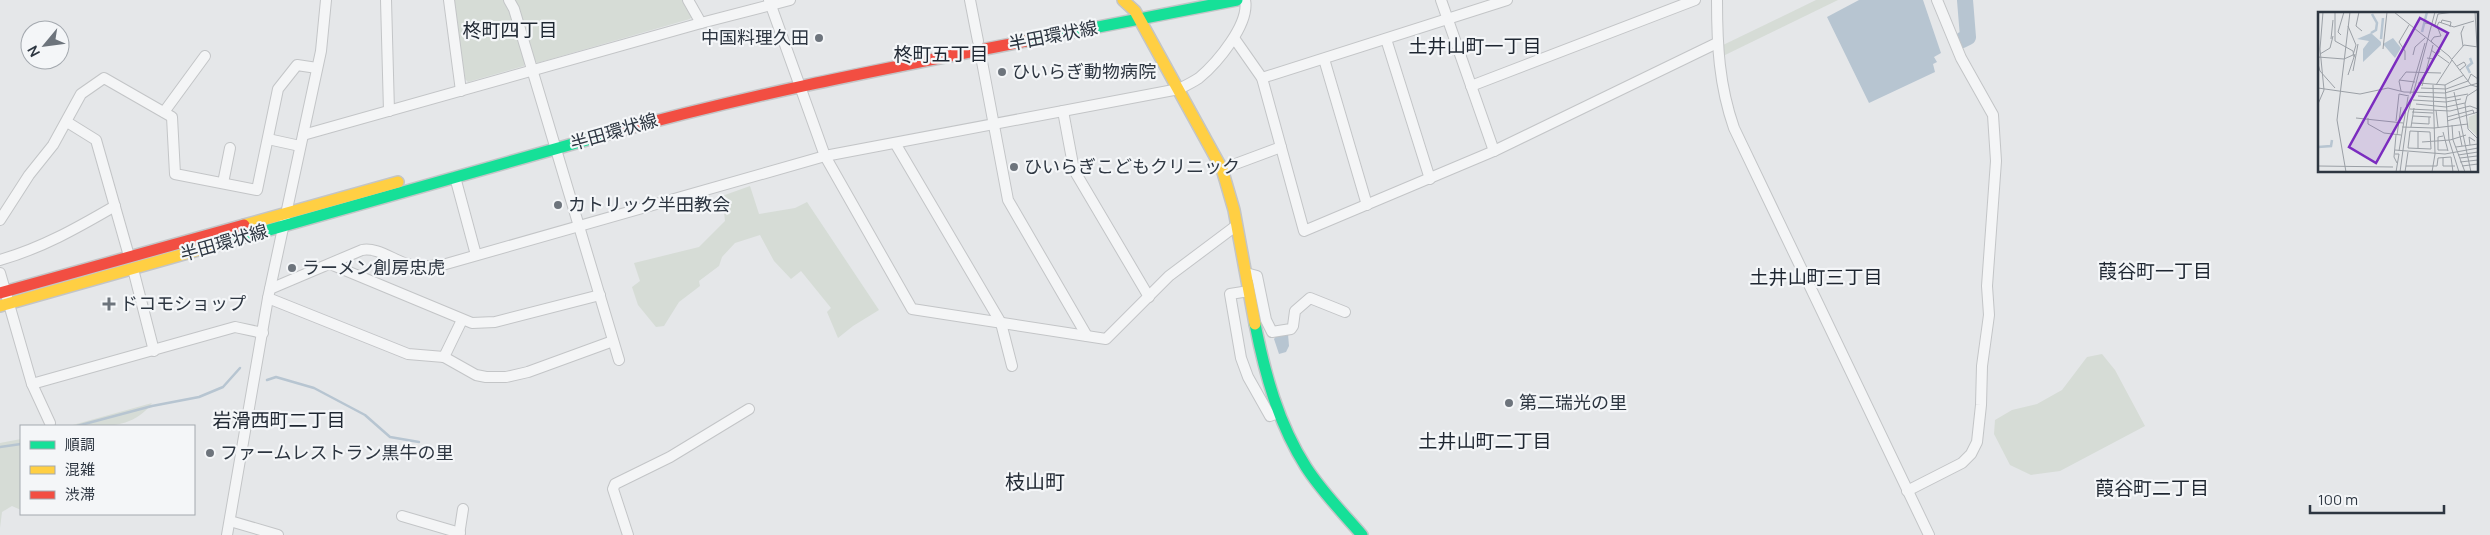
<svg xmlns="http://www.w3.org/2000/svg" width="2490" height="535" font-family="Manrope,'Noto Sans JP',sans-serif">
<rect width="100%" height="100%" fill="#e5e7e9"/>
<g fill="#d6dcd6">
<polygon points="453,0 503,0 511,15 525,63 524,66 468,82 465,79"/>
<polygon points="514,0 683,0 692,16 690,19 537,63 534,60"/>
<polygon points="1816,0 1838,0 1721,57 1721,46"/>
<polygon points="750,186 759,214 795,208 807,202 879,310 853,326 838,338 827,312 831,308 801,271 791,279 774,261 760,235 735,243 722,257 719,266 699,281 700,286 679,302 664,326 656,327 638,305 632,287 640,281 634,263 699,247 725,221 722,196"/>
<polygon points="2102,354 2115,370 2145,426 2060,471 2031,475 2010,465 1994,434 1995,420 2012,410 2037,404 2062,390 2087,357"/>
<path d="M152,403C132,431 99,426 69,426Z"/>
<polygon points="21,439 21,510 12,506 2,512 0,528 0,443"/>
</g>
<g fill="#b7c5d1">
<polygon points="1859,0 1923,0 1941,53 1934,57 1937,62 1933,64 1935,72 1869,103 1827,17"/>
<polygon points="1288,334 1289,346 1286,352 1279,354 1274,339 1277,335"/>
</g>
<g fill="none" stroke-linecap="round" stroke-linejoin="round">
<g stroke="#b7c5d1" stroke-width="2.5">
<polyline points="267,380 276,377 314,388 365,415 390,437 419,442"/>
<polyline points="77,426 152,406 199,397 223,387 240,368"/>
<polyline points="0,447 21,444"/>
</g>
<polyline stroke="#b7c5d1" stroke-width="16" points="1962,40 1968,37 1965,0"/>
<g stroke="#c3c5c7" stroke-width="12">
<g id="street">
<polyline points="386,0 389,111"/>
<polyline points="449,0 461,91"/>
<polyline points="509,0 514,9 619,360"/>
<polyline points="688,0 701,23"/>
<polyline points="769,0 825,156 912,309 1106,339 1169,276 1237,225"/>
<polyline points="970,0 978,41"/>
<polyline points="1441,0 1494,151"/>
<path d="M1717,0C1717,45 1719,85 1734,128L1929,535"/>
<polyline points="1234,38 1262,78 1304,231 1494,151 1717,43"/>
<polyline points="1386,39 1430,179"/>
<polyline points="980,51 1008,200 1087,336"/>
<polyline points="1324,59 1367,205"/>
<polyline points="1262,78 1507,0"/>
<polyline points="1471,86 1695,0"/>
<polyline points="1063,111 1074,170 1149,297"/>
<polyline points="164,112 205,56"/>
<polyline points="67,122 96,140 129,256"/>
<polyline points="303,135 701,23 790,0"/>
<polyline points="268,139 300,146"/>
<polyline points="895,143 1001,323 1012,366"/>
<polyline points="1222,169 1281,147"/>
<polyline points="455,177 476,255"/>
<polyline points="223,183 230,148"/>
<polyline points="0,220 29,175 53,145 81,94 104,78 172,117 175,174 257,190 278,89 297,65 317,68"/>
<path d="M0,260C42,248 77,228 115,206"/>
<polyline points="330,264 472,323 495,322 600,295"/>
<polyline points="133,269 154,351"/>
<polyline points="0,273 32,384 50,423"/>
<polyline points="1246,273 1257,276 1266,320 1272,332 1291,329 1293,326 1295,311 1310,298 1345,312"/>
<path d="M270,289L362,250C376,247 392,259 407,264C420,268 433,266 446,264L825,156L1179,89C1185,86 1193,82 1199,78C1217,63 1250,24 1245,0"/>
<polyline points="1249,291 1230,294 1241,358 1248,377 1270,416 1278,413"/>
<polyline points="268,298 408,354 444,357 476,375 486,377 506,377 528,372 613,341"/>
<polyline points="444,357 462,320"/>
<polyline points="32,384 235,327 263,333"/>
<polyline points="1907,491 1962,463 1971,454 1977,442 1981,405 1982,366 1989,315 1987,286 1996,161 1993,115 1961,58 1937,0"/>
<polyline points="402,516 460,533"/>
<polyline points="230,521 278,535"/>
<polyline points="227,535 268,298 321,51 326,0"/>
<polyline points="459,535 463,509"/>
<polyline points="628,535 613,489 615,484 670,457 749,409"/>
</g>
</g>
<g stroke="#c3c5c7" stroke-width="14">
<g id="fast">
<polyline points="1026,41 1237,0"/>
<polyline points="216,245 615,132"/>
<path d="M1255,324C1265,374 1278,423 1306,467C1322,492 1343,513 1362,535"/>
</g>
</g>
<g stroke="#c3c5c7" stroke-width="14">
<g id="slow">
<polyline points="1123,0 1135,11 1222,169 1234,210 1255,324"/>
<polyline points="244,225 398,182"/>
<polyline points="0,306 216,245"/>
</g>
</g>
<g stroke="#c3c5c7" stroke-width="14">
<g id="jam">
<path d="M615,132C751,94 888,68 1026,41"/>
<polyline points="0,293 244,225"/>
</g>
</g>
<use href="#street" stroke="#f4f5f6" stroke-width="10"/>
<use href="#fast" stroke="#16e098" stroke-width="11"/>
<use href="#slow" stroke="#ffcf43" stroke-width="11"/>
<use href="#jam" stroke="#f24e42" stroke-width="11"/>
</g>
<g fill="#6d747c" stroke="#f4f6f8" stroke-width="2">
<circle cx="819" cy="38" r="5"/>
<circle cx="1002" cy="72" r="5"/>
<circle cx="1014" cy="167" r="5"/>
<circle cx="558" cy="205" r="5"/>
<circle cx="292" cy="268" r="5"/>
<path d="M106.5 296.5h5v5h5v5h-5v5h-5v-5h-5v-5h5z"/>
<circle cx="1509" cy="403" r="5"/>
<circle cx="210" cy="453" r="5"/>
</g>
<g text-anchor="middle" stroke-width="4.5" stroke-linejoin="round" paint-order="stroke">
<g font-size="18" fill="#2d3641" stroke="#f4f6f8">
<text transform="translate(1053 36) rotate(-11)" y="6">半田環状線</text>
<text transform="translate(614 132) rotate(-16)" y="6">半田環状線</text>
<text transform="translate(224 243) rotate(-16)" y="6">半田環状線</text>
</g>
<g font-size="18" fill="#2d3641" stroke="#f4f6f8" text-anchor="start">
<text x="809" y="44" text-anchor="end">中国料理久田</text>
<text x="1012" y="78">ひいらぎ動物病院</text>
<text x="1024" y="173">ひいらぎこどもクリニック</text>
<text x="568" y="211">カトリック半田教会</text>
<text x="302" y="274">ラーメン創房忠虎</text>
<text x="120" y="310">ドコモショップ</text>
<text x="1519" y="409">第二瑞光の里</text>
<text x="220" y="459">ファームレストラン黒牛の里</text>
</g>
<g font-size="19" fill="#1f2732" stroke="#f4f6f8">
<text x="510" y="37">柊町四丁目</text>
<text x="1475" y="53">土井山町一丁目</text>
<text x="941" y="61">柊町五丁目</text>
<text x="2155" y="278">葭谷町一丁目</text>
<text x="1816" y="284">土井山町三丁目</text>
<text x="279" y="427">岩滑西町二丁目</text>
<text x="1485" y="448">土井山町二丁目</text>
<text x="2152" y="495">葭谷町二丁目</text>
</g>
<g font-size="20" fill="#1f2732" stroke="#f4f6f8">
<text x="1035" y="489">枝山町</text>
</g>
</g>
<g transform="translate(2318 12)">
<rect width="160" height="160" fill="#e5e7e9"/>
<path d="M160,101V125L150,115L151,105Z" fill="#d6dcd6"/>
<path d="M53,21L63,30V33L45,50V37L51,29L39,27ZM75,26L83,36L77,46L65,32Z" fill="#b7c5d1"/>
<path fill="none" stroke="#b7c5d1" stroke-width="2.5" d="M104,20L109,0M53,21L58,18L59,11L54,2M63,27L65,6M152,46L154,51L149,55L152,61M0,135L13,134L14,128"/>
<path fill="none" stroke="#9ba0a6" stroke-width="1" d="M13,0H40M17,0V29L35,39L36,45M41,0L38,14L44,19M76,0L131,44L153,73L160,75M157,0L159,34M107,11L117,13L120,2L136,0M123,11L124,8L133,10L132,15M23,23L20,20L26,0M13,27L15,8M116,32L113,29L116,25L123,24L119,14L121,10L136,15L156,9M145,34L143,21L146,14M65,37L69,0M113,38L131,51M2,42L12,36L15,24M95,43L97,35L107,26M0,45L26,47L35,43L38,33L30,14M109,46L116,47L122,39M134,47L146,33L160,35M87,48V39L81,30L91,13M0,52L2,59L17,76M139,54L146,50L148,53L142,58M35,59L40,32M30,63L37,42M81,68L97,70M150,69L153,62L160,67M100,71L127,73L146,63M118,73L134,48M127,73L131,128L141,160M104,74L115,33M0,76L42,82L70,76L86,80L127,81L160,71M103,76L128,77L150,69M160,77L149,84L147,92L150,117L160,127M83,79L81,69L88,60L123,61M136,80L153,160M92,82L107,31M100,84L128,86L150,82M95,88L128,90L143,87M0,92L6,78L2,37L5,0M98,92L128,95L147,91M92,97L132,99L152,94L160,97M118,98L120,115M94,100L115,101M95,104L113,105M129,105L155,98L156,102M38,106L85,111M50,106V112L66,121L83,123M78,109L81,82L91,84M129,109L160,100M94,111L111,112V105M134,113L135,128L147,160M84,115L116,116L150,112M93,115L96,96M92,119L112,120L113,137L90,136ZM141,119L144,134M125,120L130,139M78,123L76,145L79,151M79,123L83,95M125,124L120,125V138H130M104,130L132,128L148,123M152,133L151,125L157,129M138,135L160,132M100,136V119M77,138L127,142L160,136M81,139L90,85M77,142H81L78,160M140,143L160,140M125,146V154H137M142,146L159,144M142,150L160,148M0,154L75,155M88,154H119L120,146L133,145L135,160M144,154L160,152M28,160L19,108L32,0M82,160L90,101L117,0M87,160L90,140M114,160L117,142L115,73"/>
<path fill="#7b2cbf" fill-opacity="0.15" stroke="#7b2cbf" stroke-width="2.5" d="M102,6L130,21L58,151L31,135Z"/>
<rect width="160" height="160" fill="none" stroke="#2d3641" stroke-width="2.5"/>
</g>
<rect x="20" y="425" width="175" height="90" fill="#f4f6f8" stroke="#a4a9af"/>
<rect x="30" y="441" width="25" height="8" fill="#16e098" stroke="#a4a9af"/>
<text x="65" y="450" font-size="15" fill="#2d3641">順調</text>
<rect x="30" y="466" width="25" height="8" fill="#ffcf43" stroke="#a4a9af"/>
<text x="65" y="475" font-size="15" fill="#2d3641">混雑</text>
<rect x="30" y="491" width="25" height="8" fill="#f24e42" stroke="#a4a9af"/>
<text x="65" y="500" font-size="15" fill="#2d3641">渋滞</text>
<g transform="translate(45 45) rotate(241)"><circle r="24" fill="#f4f6f8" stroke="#a4a9af"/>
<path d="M0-4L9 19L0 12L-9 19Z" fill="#6d747c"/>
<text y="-8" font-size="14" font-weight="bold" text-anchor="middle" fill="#2d3641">N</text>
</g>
<path d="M2310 505v8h134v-8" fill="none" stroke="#2d3641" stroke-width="2.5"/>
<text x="2318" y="505" font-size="15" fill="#2d3641" stroke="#f4f6f8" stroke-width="4" paint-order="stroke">100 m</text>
</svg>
